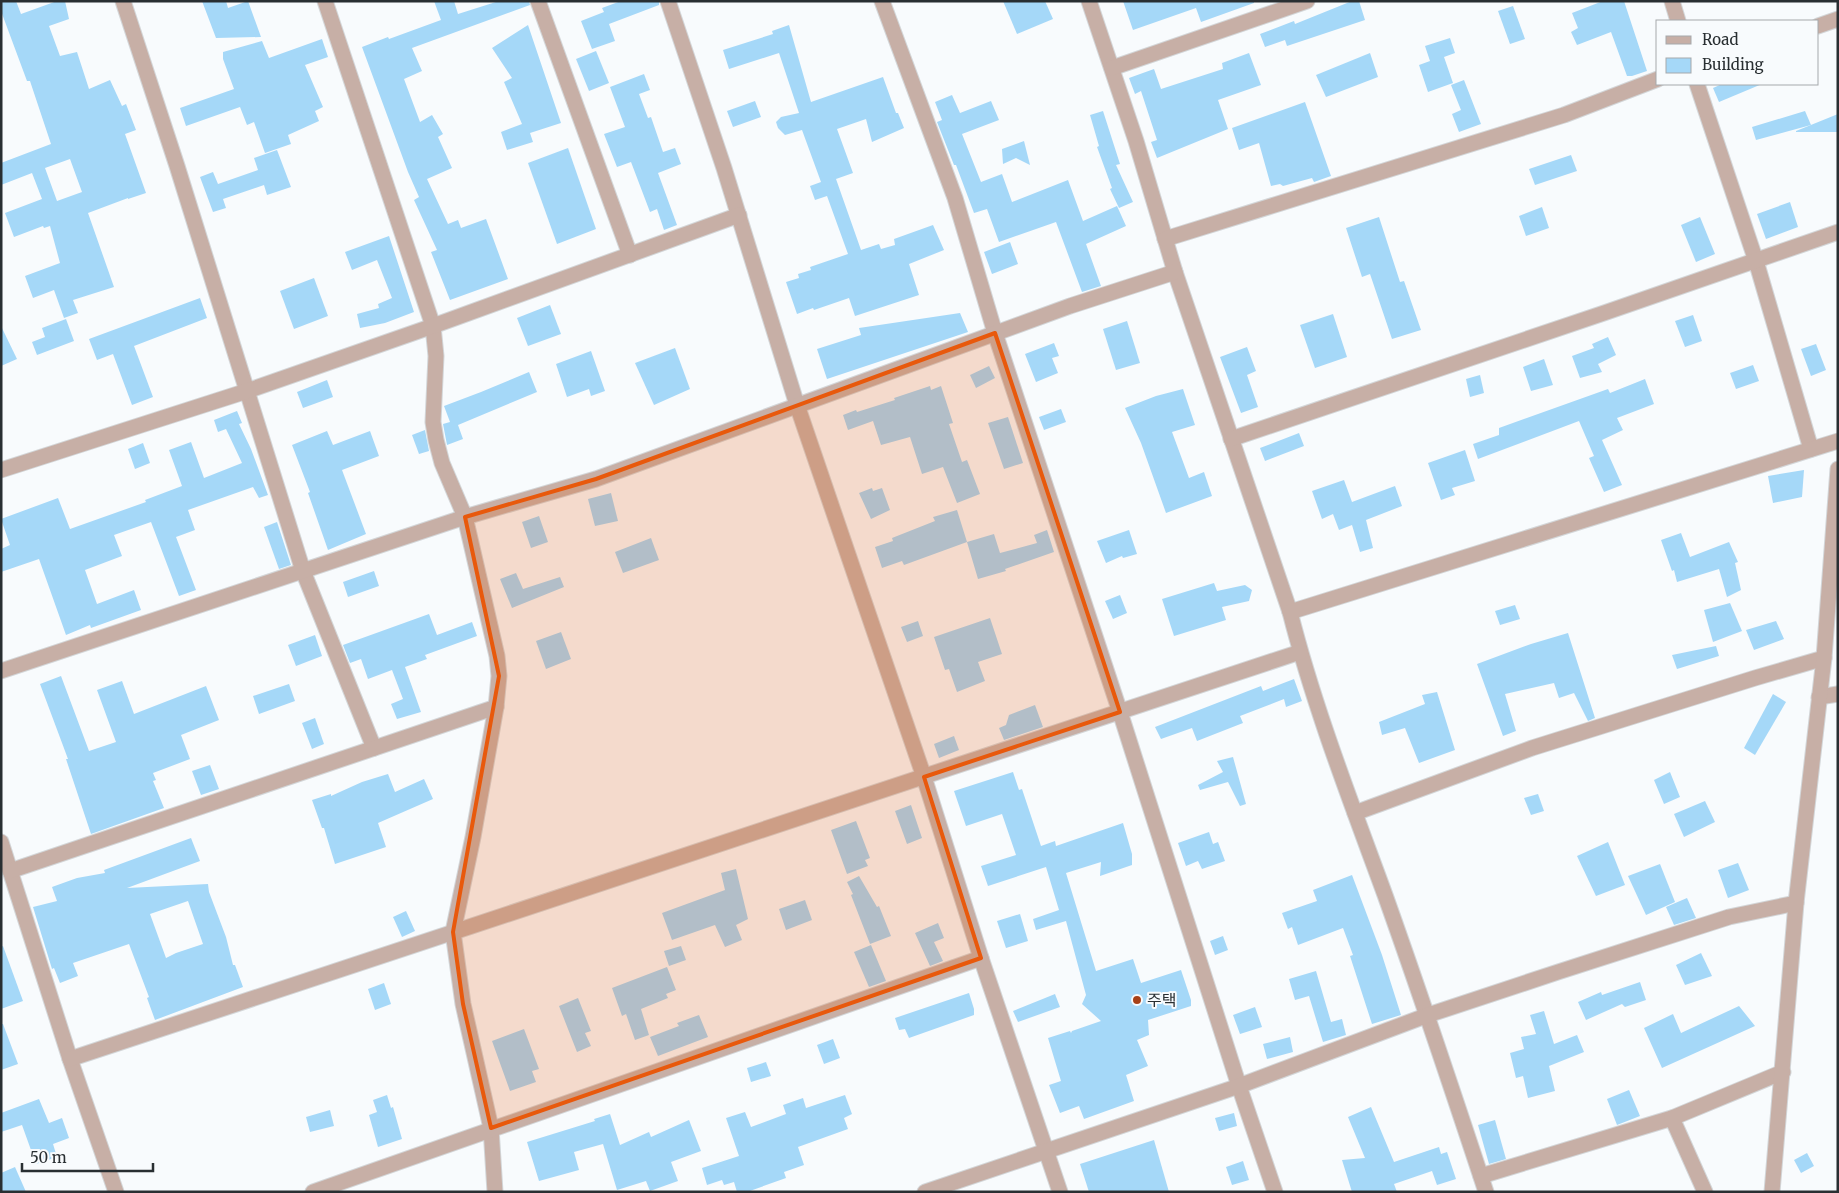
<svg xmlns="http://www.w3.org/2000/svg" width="1839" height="1193" font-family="Merriweather,'Noto Sans KR',serif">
<rect width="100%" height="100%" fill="#f8fbfd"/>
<g fill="#a5d8f8" fill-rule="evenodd">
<path d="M1,1H16L21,14L57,1H65L69,19L49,26L60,56L77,52L89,89L110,80L122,106L126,104L136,130L125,134L146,193L128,199V198L88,213L114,287L73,300L78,313L64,318L54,290L33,298L25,276L60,263L50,226L44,228L43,226L14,237L5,213L42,199L32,173L1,185V163L51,144L30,81H27L1,11ZM70,159L82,192L57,201L45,168Z"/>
<polygon points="202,1 226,1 228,8 248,1 261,37 216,38"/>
<polygon points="434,1 454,1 458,14 499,1 529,1 530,5 412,48 422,71 404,79 420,122 432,115 443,134 438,137 452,168 427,179 448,224 458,220 461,228 486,219 508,279 450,300 431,252 437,250 414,200 419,197 408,172 362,47 388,37 389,39 441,20"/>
<polygon points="621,1 659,1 659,5 609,24 615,41 592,49 581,21 604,12 602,8"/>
<polygon points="1003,1 1045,1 1053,19 1017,34"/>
<polygon points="1123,1 1254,1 1254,3 1201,22 1196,8 1133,30"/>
<polygon points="1352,1 1359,1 1365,20 1287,46 1285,40 1265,47 1260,34 1294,21 1295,24"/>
<polygon points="1603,1 1624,1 1647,71 1632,76 1627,76 1611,32 1577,45 1571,32 1578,28 1572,13"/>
<polygon points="1513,6 1525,39 1510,44 1498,11"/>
<polygon points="528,25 561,123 530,133 533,142 507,150 501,132 522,124 504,82 512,78 492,48"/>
<polygon points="789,25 811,102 883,77 896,113 898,113 904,128 872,142 866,119 837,129 853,173 836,179 861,250 879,244 881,249 895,245 894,239 933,225 944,250 909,264 919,295 855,316 849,298 814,310 813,308 797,314 786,282 799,278 798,274 811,270 810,267 848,254 827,196 815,200 810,186 821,182 802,130 785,135 778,128 776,122 781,117 799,113 779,53 729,69 723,50 773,34 772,31"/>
<polygon points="1450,38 1455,53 1444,57 1453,83 1428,92 1419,65 1430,61 1425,46"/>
<polygon points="322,39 328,57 305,65 323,107 315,111 319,121 288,135 291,144 265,153 254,122 247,125 240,107 186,126 180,108 234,89 223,59 223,52 262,41 269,58"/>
<polygon points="596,51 609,83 589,91 576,59"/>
<polygon points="1249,53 1261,85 1218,100 1228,129 1157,158 1151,142 1157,140 1141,91 1135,94 1129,78 1154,69 1161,89 1223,69 1222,63"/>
<polygon points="1370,53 1378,77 1326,97 1316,75"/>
<polygon points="644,74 650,90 639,94 648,118 651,117 663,152 675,148 681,164 658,173 677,225 664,230 657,209 650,212 631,162 617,167 604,134 625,127 610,87"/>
<polygon points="1464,80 1481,124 1459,132 1452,114 1461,110 1451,85"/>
<polygon points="1722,84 1762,84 1719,102 1713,88"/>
<polygon points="952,95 960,113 991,101 999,120 962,134 981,182 1002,174 1012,202 1068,180 1083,221 1117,206 1126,226 1086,244 1101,286 1082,292 1056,222 999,242 987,209 974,213 956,165 954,165 937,122 942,120 935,102"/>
<polygon points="755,101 761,117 733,127 727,111"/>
<polygon points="1305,102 1331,176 1314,182 1312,178 1283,186 1280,184 1271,186 1259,143 1239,150 1232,128"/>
<polygon points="1103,111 1120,164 1116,165 1133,202 1119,208 1110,189 1112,188 1097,147 1099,146 1090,115"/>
<polygon points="1805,111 1811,125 1756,140 1752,127"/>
<polygon points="1838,114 1838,132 1796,132 1796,131"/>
<polygon points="1024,141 1030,165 1016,158 1003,164 1002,149"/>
<polygon points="568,148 596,229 557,244 528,163"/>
<polygon points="277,150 291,187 267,195 264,185 223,199 226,208 213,212 200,177 213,172 218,184 258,170 254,158"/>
<polygon points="1571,155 1577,171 1535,185 1529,169"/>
<polygon points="1790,202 1798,227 1766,239 1757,214"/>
<polygon points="1542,207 1549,228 1526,236 1519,216"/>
<polygon points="1379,217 1400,282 1404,281 1421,330 1392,339 1370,274 1362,277 1346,228"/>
<polygon points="1700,217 1715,254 1696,262 1681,225"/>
<polygon points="389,236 414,312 385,323 360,328 357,314 379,308 378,304 392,298 377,260 352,270 345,252"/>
<polygon points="1010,242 1018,264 992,274 984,252"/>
<polygon points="314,278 328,316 294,329 280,291"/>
<polygon points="200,298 207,318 134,346 153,397 132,405 113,354 97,360 89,339"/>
<polygon points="550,305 561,334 528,346 517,318"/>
<polygon points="960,313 968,332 827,379 817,349 861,335 859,328"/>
<polygon points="1333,314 1347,357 1315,368 1300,325"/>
<polygon points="1693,315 1702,341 1685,347 1675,321"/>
<polygon points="66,319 74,341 37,355 32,342 45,337 42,328"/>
<polygon points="1127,321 1140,363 1116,370 1103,329"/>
<polygon points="1,326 17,359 1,366"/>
<polygon points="1608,337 1616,355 1598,364 1602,372 1580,378 1572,356 1594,348 1592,344"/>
<polygon points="1054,343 1059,356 1052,358 1058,373 1036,382 1025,354"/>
<polygon points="1816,344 1826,370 1811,376 1801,349"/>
<polygon points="1247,347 1256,371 1247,375 1258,407 1241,413 1220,357"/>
<polygon points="675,348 690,389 654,405 635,363"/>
<polygon points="591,351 605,391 591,396 589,389 567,397 556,364"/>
<polygon points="1544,359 1553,385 1531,391 1523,367"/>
<polygon points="1753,365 1759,381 1736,389 1730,373"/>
<polygon points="989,366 995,378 976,388 970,375"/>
<polygon points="529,372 537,392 458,425 463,439 447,445 443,424 450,422 444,406 481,392"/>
<polygon points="1480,375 1484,393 1470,397 1466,379"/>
<polygon points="1645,379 1654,404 1617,418 1623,430 1602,440 1622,485 1604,492 1589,458 1594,456 1579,421 1478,459 1473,444 1499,435 1499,428 1608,389 1610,393"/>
<polygon points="327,380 333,397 303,408 297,392"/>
<polygon points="930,386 931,390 941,386 953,423 949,424 962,462 967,460 980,494 957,503 943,467 922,474 910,437 881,445 873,421 848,430 843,415 856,410 857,412 895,400 894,398"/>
<polygon points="1183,389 1195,425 1172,432 1189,478 1204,472 1212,496 1166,513 1141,443 1125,408 1156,396"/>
<polygon points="1061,409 1066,422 1044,430 1039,417"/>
<polygon points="237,411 242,423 239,424 251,449 268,495 259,498 253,487 188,510 195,530 176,537 196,590 179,596 151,522 114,535 122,556 85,570 97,604 134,590 141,610 91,628 90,625 66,635 39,559 1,572 1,549 10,545 1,519 58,498 70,529 146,502 145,500 182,486 169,450 191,442 204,478 242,463 226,429 218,432 214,420"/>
<polygon points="1008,417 1023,463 1004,469 988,423"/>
<polygon points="425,430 429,451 419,454 412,435"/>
<polygon points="327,431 333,445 370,431 379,456 342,470 366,534 328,550 308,493 310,492 292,445"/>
<polygon points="1299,433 1304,446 1265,461 1260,448"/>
<polygon points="143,443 150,463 135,469 128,449"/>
<polygon points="1465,450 1475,481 1452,488 1455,495 1441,500 1428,463"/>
<polygon points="1804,470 1802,497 1773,503 1768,476"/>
<polygon points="1344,480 1352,502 1395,486 1402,506 1366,520 1373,548 1360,552 1352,525 1339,530 1333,514 1322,519 1312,491"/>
<polygon points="872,488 873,491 882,488 890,510 871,519 859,493"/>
<polygon points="611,493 618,521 595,526 588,499"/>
<polygon points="957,510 967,542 904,565 902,561 882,568 875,547 893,541 892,538 935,521 933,517"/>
<polygon points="539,516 548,542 531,548 522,522"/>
<polygon points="277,522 291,565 279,569 264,527"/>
<polygon points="1047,530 1054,552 1005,569 1006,571 978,579 967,542 994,534 1000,553 1037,543 1034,535"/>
<polygon points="1129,530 1137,554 1123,558 1122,556 1106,563 1097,541"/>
<polygon points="1681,533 1690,557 1729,542 1738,562 1735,563 1741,590 1727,597 1719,569 1677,582 1674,570 1672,571 1661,540"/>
<polygon points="651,538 659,560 623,573 615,552"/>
<polygon points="374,571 379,586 348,597 343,582"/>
<polygon points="516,573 523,589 560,577 564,587 512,608 500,579"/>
<polygon points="1214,583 1217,591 1245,585 1252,590 1249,601 1222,607 1226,620 1174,636 1162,599"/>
<polygon points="1120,595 1127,613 1113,619 1105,601"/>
<polygon points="1730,603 1742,631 1713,642 1704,610"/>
<polygon points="1515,605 1520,619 1500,625 1495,611"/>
<polygon points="429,614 437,635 472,622 477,636 425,655 427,659 405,667 421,712 397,719 391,704 403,699 392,670 368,679 361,659 350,663 343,645"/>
<polygon points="990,618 1002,654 978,662 985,681 957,692 949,669 945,670 934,637"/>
<polygon points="918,621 923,636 907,642 901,627"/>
<polygon points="1776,621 1784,639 1754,650 1746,630"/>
<polygon points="561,632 571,659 546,669 536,641"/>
<polygon points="1568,633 1595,718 1588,721 1574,693 1559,698 1554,683 1505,694 1516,731 1503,736 1477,664 1531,644"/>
<polygon points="315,635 322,656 296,666 288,645"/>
<polygon points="1716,646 1719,656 1677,669 1672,655"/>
<polygon points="61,676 89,751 116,742 97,690 122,681 134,714 206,686 219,720 181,735 190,759 153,773 156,780 153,781 164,808 91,834 66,759 68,759 40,684"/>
<polygon points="1294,679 1302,701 1286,707 1284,699 1240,716 1243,723 1197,741 1192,728 1161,739 1155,727 1261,686 1263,691"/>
<polygon points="289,684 295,701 259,714 253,696"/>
<polygon points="1437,692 1455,750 1419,763 1405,728 1382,735 1379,722 1425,704 1422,695"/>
<polygon points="1773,694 1786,702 1755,755 1744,748"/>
<polygon points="1035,705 1043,727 1004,740 999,728 1006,725 1009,715"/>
<polygon points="315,718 324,744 312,749 302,723"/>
<polygon points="954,736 959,750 939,758 934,744"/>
<polygon points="1233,757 1246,804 1240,806 1228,782 1200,790 1198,785 1223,772 1217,761"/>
<polygon points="210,765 219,789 201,795 192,771"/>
<polygon points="1013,772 1019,790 1022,789 1041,846 1055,841 1056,846 1123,823 1132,854 1132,865 1100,876 1101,862 1066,873 1096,971 1133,959 1141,983 1181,970 1191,1000 1191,1006 1148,1020 1149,1035 1137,1040 1148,1066 1126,1075 1134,1101 1084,1119 1079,1106 1060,1113 1049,1085 1061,1081 1048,1038 1070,1031 1071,1033 1072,1031 1101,1021 1082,1004 1086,995 1066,921 1036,930 1033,919 1059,910 1046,867 988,886 981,866 1016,855 1002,814 966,826 954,791"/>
<polygon points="1670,772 1680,797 1664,804 1654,780"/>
<polygon points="388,774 395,792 424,779 433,799 378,823 386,847 335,864 324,828 322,828 312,800 331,794 331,796 362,782"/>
<polygon points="1538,794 1544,811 1531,815 1524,798"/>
<polygon points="1705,801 1715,822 1684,837 1674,814"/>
<polygon points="911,805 922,838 907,844 895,811"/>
<polygon points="856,821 870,858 865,860 868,866 847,874 831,830"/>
<polygon points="1209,832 1213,844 1218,842 1225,861 1202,869 1198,861 1186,866 1178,843"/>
<path d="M191,838L200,861L127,888L208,884L209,892L226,937L233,965H235L243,987L155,1020L147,998L149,997L129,944L73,963L78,976L60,983L54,968L52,969L33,907L57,901L52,887L77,878L105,873L104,870ZM188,901L203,944L176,953L166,958L150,914Z"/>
<polygon points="1608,842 1625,885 1596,896 1577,856"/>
<polygon points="1738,863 1749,890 1728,898 1718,870"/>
<polygon points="1660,864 1675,902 1646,915 1628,876"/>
<polygon points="736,869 748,919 736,925 742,940 725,947 715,925 672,940 662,913 725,890 721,873"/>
<polygon points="1352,875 1382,955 1401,1015 1372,1024 1350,956 1353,955 1343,928 1298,945 1292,927 1288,929 1282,913 1317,901 1313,890"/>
<polygon points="859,876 877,907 879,906 891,936 870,944 851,895 853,894 847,882"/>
<polygon points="1687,898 1696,918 1674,925 1666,907"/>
<polygon points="805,900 812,920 786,930 779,909"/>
<polygon points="406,911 415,931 402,937 393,917"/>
<polygon points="1020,914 1028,941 1006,948 997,921"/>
<polygon points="938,923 944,938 934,942 943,961 930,966 915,933"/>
<polygon points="1223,936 1228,950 1215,955 1210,941"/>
<polygon points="871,945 886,981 869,987 854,952"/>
<polygon points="3,946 23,1001 1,1009 1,947"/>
<polygon points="681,946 686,960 669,966 664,951"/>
<polygon points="1701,953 1712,976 1685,985 1676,965"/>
<polygon points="667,967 676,990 666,994 668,998 641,1009 649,1035 635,1040 626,1014 622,1016 612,988"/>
<polygon points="1316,971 1331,1022 1342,1019 1346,1035 1323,1042 1309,996 1295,1000 1289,979"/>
<polygon points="1640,982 1646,1000 1625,1007 1622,1004 1586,1020 1578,1002 1601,992 1602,995"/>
<polygon points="384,983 391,1004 375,1010 368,989"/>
<polygon points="969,993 974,1009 974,1015 909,1038 905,1029 899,1030 895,1018"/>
<polygon points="1055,994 1060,1007 1018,1022 1013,1011"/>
<polygon points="578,998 591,1031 585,1033 591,1046 577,1052 559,1006"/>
<polygon points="1739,1006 1755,1026 1662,1068 1644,1028 1673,1014 1681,1033"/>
<polygon points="1255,1007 1262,1027 1240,1034 1233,1015"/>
<polygon points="1544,1011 1554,1044 1577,1035 1584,1052 1549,1066 1555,1091 1528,1098 1523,1076 1516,1078 1510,1053 1524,1049 1521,1037 1536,1034 1530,1015"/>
<polygon points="699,1015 708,1037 658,1056 650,1037 679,1026 677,1023"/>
<polygon points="1,1024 3,1024 18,1064 1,1070"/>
<polygon points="524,1029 539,1069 532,1071 536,1082 510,1091 492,1041"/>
<polygon points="1290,1037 1293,1052 1267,1059 1263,1044"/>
<polygon points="833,1039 840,1058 824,1064 817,1045"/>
<polygon points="766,1062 771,1076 751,1082 747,1068"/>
<polygon points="1629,1090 1640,1116 1617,1125 1607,1099"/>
<polygon points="387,1095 391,1108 393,1107 402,1139 378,1147 369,1115 377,1112 373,1100"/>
<polygon points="845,1095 852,1114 844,1118 848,1129 798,1147 804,1165 784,1172 786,1178 747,1192 737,1192 734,1182 724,1185 722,1180 707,1185 702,1168 739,1156 726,1118 745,1112 751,1127 786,1114 783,1105 803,1098 806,1108"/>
<polygon points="39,1099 49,1123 62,1118 69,1138 53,1144 57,1157 36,1164 22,1125 1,1132 1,1113"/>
<polygon points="1371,1107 1394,1162 1439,1147 1441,1154 1447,1152 1456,1179 1437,1185 1432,1171 1394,1184 1397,1192 1352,1192 1342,1160 1365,1158 1348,1117"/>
<polygon points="330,1110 334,1126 310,1132 306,1117"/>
<polygon points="1234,1113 1237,1126 1219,1131 1215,1118"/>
<polygon points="610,1114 620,1145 649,1132 651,1137 689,1120 701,1151 671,1162 678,1181 650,1191 646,1181 617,1190 603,1144 574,1152 579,1170 539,1181 527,1142 595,1121 594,1119"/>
<polygon points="1495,1120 1506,1159 1489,1164 1478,1125"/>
<polygon points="1154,1140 1169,1192 1089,1192 1080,1164"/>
<polygon points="1807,1153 1814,1166 1801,1173 1794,1160"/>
<polygon points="1243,1161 1249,1180 1232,1185 1226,1167"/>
<polygon points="15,1167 26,1192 1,1192 1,1173"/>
</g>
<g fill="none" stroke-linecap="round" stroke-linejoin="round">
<g stroke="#d3d6d8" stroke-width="17">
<g id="street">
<polyline points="123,1 177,166 303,571 374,748"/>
<polyline points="325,1 433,326 436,356 433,422 436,440 442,463 465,517 497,656 499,676 496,707 473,837 453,932 463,1004 491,1128 495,1192"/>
<polyline points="538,1 630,255"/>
<polyline points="668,1 724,168 797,405 924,777 981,958 1060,1192"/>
<polyline points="882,1 955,198 995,333 1120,712 1239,1086 1275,1192"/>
<path d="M1089,1L1136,141L1175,272L1290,612C1314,707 1351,802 1385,895C1420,993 1453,1092 1486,1192"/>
<polyline points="1672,1 1678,21"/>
<polyline points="1818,26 1838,19"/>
<polyline points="1112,68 1307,1"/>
<polyline points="1697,84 1756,261 1811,449"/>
<polyline points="1165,239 1564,115 1658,79"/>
<polyline points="1231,439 1604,313 1838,232"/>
<polyline points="1,470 247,391 433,326 739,215"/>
<polyline points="1290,612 1838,441"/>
<polyline points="1,671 465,517 596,479 1070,306 1175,272"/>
<polyline points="1819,697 1838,694"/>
<polyline points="1355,813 1532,748 1755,678 1824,658"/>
<polyline points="1,842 70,1059 116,1192"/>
<polyline points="10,871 496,707"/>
<polyline points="70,1059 1300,652"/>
<polyline points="1481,1176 1672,1118"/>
<polyline points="313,1192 981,958"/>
<polyline points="925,1192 1239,1086 1428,1015 1558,972 1729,917 1796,903"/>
<polyline points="1705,1192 1672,1118 1783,1072"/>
<polyline points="1772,1192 1796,903 1824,658 1838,469"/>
</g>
</g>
<use href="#street" stroke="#c7afa6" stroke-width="15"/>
</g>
<path fill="#e8590c" fill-opacity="0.2" stroke="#e8590c" stroke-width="4" stroke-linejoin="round" d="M995,333L1120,712L924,777L981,958L491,1128L463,1004L453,932L499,676L465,517L596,479Z"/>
<circle fill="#a74118" stroke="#f8fbfd" stroke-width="2" cx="1137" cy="1000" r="5"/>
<g text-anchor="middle" stroke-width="4" stroke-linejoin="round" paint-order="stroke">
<g font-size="16" fill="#292f32" stroke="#f8fbfd" text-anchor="start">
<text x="1147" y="1006">주택</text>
</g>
</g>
<rect width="1839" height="1193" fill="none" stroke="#292f32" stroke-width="5"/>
<rect x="1656" y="20" width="162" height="65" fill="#f8fbfd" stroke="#a5a9ac"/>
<rect x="1666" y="36" width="25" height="8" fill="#c7afa6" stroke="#a5a9ac"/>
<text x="1702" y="45" font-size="15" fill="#292f32">Road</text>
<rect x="1666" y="58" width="25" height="15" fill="#a5d8f8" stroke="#a5a9ac"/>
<text x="1702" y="70" font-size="15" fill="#292f32">Building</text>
<path d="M22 1163v8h131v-8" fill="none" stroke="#292f32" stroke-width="2.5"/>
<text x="30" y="1163" font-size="15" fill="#292f32" stroke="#f8fbfd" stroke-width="4" paint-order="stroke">50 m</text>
</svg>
